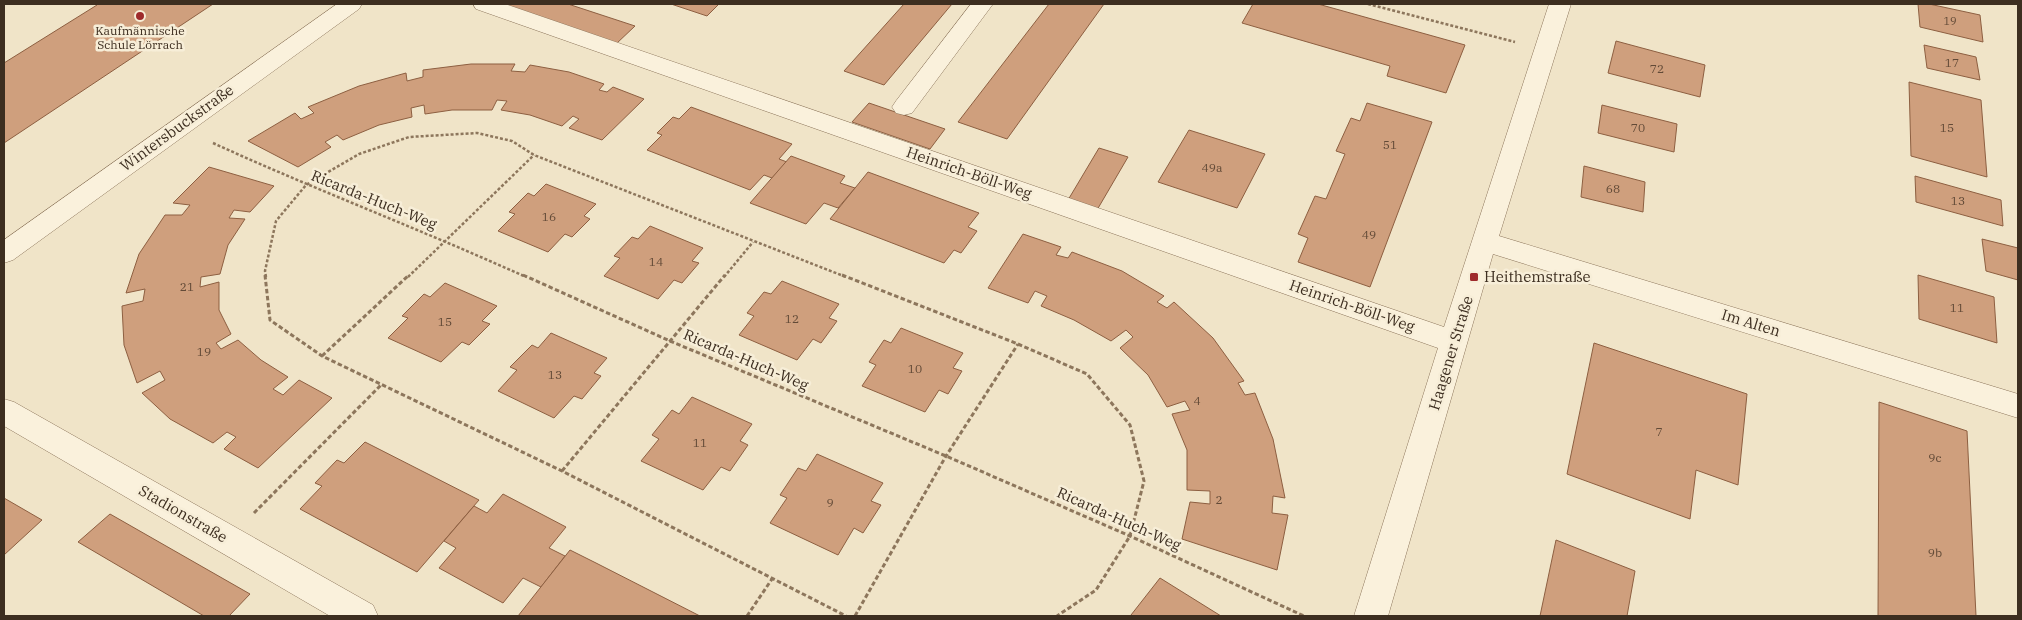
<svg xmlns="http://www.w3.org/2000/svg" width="2022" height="620" font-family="'IBM Plex Serif',serif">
<rect width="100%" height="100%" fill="#f0e4c8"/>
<g fill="#cf9f7d" stroke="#8d5f41">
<polygon points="95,4 213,4 4,143 4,63 97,5"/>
<polygon points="498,4 568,4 635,26 616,44"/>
<polygon points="671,4 719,4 707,16"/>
<polygon points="904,4 952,4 884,85 844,71"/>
<polygon points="1049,4 1104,4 1007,139 958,122"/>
<polygon points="1253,4 1318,4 1465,45 1446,93 1387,76 1390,66 1242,23"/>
<polygon points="1918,4 1929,4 1980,15 1983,42 1920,27"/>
<polygon points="1616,41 1705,65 1700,97 1608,73"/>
<polygon points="1924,45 1976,57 1980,80 1927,68"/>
<polygon points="471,64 515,64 511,71 525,72 530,65 569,72 604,84 599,90 607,92 613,87 644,99 602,140 569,128 579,119 573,116 562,126 530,115 501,110 507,101 497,100 492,110 452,110 425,114 424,105 411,108 412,117 379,125 343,140 337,135 325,142 331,147 298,167 248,141 295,113 301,119 314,113 308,107 359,86 406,73 407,81 423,77 423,70"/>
<polygon points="1909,82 1981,100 1987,177 1911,156"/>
<polygon points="869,103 945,129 930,149 852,122"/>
<polygon points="1367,103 1432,122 1370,287 1298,262 1308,238 1298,234 1315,196 1326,199 1345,154 1336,151 1351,118 1360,121"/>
<polygon points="1602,105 1677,124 1674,152 1598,133"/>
<polygon points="691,107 792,144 779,159 787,162 772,178 764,175 750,190 647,150 662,135 657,133 673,117 679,119"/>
<polygon points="1189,130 1265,154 1237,208 1158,182"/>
<polygon points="1099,148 1128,157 1097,210 1068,200"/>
<polygon points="791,156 845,176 840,183 855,188 838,208 824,203 806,224 750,203"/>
<polygon points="1584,166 1645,182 1643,212 1581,197"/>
<polygon points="209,167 274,186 250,212 234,210 229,218 245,219 228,245 220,274 201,277 200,287 219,282 219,310 231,334 216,343 221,349 238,340 261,360 288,377 273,389 283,395 299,380 332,398 258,468 224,449 236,437 227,432 213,443 170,419 142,393 165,380 160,371 137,383 124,345 122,306 143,301 145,289 126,293 139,254 165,215 182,215 190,205 173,203"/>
<polygon points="868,172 979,213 968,227 977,231 961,253 954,250 944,263 830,219"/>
<polygon points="1915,176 2001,200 2003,226 1916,202"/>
<polygon points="546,184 596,204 584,216 590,219 572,237 565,234 548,252 498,231 515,214 509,212 528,193 534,196"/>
<polygon points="650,226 703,248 692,261 699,263 682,283 674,280 658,299 604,276 620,258 614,256 632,237 638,239"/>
<polygon points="1023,234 1061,247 1056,255 1068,258 1072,252 1122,271 1164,296 1157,302 1167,308 1174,302 1213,338 1244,381 1238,383 1245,395 1255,393 1273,439 1285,498 1273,496 1272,513 1288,515 1277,570 1182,539 1190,502 1210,504 1210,491 1187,490 1187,450 1172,414 1190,410 1185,401 1167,407 1148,375 1120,348 1133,337 1126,330 1111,341 1074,320 1041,306 1047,296 1035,291 1028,303 988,288"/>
<polygon points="1982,239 2018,248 2018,280 1986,271"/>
<polygon points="1918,275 1994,297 1997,343 1919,319"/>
<polygon points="782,281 839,304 829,318 837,321 821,343 813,339 797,360 739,335 754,316 747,313 764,292 771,294"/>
<polygon points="445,283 497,306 482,321 490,324 469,345 462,342 441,362 388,338 408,318 402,316 424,294 430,297"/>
<polygon points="901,328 963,353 953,368 962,371 948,394 939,390 925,412 862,386 876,365 869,362 884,340 891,343"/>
<polygon points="551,333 607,358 594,373 601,376 582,399 574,396 554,418 498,391 517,370 510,367 532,345 538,348"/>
<polygon points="1594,343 1747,394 1738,485 1696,470 1690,519 1567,474"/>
<polygon points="692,397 752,424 740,441 748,445 730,471 721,467 703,490 641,461 659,439 652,435 672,410 679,414"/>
<polygon points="1879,402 1967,431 1976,616 1878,616"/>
<polygon points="365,442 479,500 417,572 300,509 322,486 315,483 337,460 344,463"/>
<polygon points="817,454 883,483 871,501 881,505 863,533 854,528 838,555 770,523 787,498 780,495 798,468 806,471"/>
<polygon points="503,494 566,527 549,548 565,556 541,587 523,578 503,603 439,568 456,548 444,541 474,506 487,513"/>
<polygon points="4,498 42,520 4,555"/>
<polygon points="110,514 250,594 229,616 204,616 78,542"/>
<polygon points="1556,540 1635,571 1627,616 1540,616"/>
<polygon points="570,550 596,563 700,616 518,616"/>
<polygon points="1160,578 1221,616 1132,616 1131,615"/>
</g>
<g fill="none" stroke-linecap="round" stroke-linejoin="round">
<g stroke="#8d765c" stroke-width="1">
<g id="street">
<polygon points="337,4 362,4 359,9 13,260 4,263 4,240"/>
<polygon points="473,4 505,4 1444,327 1549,4 1571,4 1499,236 2018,394 2018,418 1493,254 1388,616 1354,616 1438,348 476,9"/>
<polygon points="971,4 993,4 912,113 904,115 896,113 892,107 896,101"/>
<polygon points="4,399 14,402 373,605 378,616 330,616 4,426"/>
</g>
</g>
<g stroke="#8d765c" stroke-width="2.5" stroke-dasharray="3 2" stroke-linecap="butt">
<polyline points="1368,4 1515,42"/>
<path d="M213,143C316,190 422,230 526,277"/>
<polyline points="266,277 265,271 276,221 306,185 359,154 409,137 477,133 512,141 534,155 846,277"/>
<polyline points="408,277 534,155"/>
<polyline points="724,277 753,242"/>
</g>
<g stroke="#8d765c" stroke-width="3" stroke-dasharray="4.5 2.5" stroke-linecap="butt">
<polyline points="265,275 270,320 322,356 562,471 846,616"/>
<polyline points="523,275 670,341 946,456 1130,536 1304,616"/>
<polyline points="842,275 1018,344 1087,374 1130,425 1144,481 1130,536 1096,590 1057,616"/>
<polyline points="322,356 409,275"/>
<polyline points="562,471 725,275"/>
<polyline points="254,513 382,384"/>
<polyline points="747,616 772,579"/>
<polyline points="855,616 946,456 1018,344"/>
</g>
<use href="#street" fill="#faf1dc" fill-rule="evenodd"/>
</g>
<g fill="#9e2a2b" stroke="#f7eed8" stroke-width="2">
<circle cx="140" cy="16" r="5"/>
<rect x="1469" y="272" width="10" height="10" rx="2.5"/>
</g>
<g text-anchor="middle" stroke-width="5" stroke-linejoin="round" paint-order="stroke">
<g font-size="11" fill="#624a37">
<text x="1950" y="25">19</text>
</g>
<g font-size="12" fill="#3d2e20" stroke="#f7eed8">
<text x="140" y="35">Kaufmännische<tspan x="140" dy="14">Schule Lörrach</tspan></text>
</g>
<g font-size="12" fill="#624a37">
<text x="1952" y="67">17</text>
<text x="1657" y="73">72</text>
<text x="1638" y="132">70</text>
<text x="1947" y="132">15</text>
<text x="1390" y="149">51</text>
<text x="1212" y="172">49a</text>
<text x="1613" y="193">68</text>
<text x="1958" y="205">13</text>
<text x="549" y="221">16</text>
<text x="1369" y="239">49</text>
<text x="656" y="266">14</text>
<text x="187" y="291">21</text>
<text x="1957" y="312">11</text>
<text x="792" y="323">12</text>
<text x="445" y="326">15</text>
<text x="204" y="356">19</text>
<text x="915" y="373">10</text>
<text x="555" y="379">13</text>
<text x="1197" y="405">4</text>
<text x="1659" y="436">7</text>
<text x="700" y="447">11</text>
<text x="1935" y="462">9c</text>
<text x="1219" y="504">2</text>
<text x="830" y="507">9</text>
<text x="1935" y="557">9b</text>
</g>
<g font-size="15" fill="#3d2e20" stroke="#f7eed8">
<text transform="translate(177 128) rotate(-36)" y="5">Wintersbuckstraße</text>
<text transform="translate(969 173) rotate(19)" y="5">Heinrich-Böll-Weg</text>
<text transform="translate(374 200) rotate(22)" y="5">Ricarda-Huch-Weg</text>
<text transform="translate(1352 306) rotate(19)" y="5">Heinrich-Böll-Weg</text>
<text transform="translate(1751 323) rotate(17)" y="5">Im Alten</text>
<text transform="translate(1451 353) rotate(-73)" y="5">Haagener Straße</text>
<text transform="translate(746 360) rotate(23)" y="5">Ricarda-Huch-Weg</text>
<text transform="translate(183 514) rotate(30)" y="5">Stadionstraße</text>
<text transform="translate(1119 519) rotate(24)" y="5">Ricarda-Huch-Weg</text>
</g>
<g font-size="15" fill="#3d2e20" stroke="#f7eed8" text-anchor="start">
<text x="1484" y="282">Heithemstraße</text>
</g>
</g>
<rect width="2022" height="620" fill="none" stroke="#3d2e20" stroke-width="10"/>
</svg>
